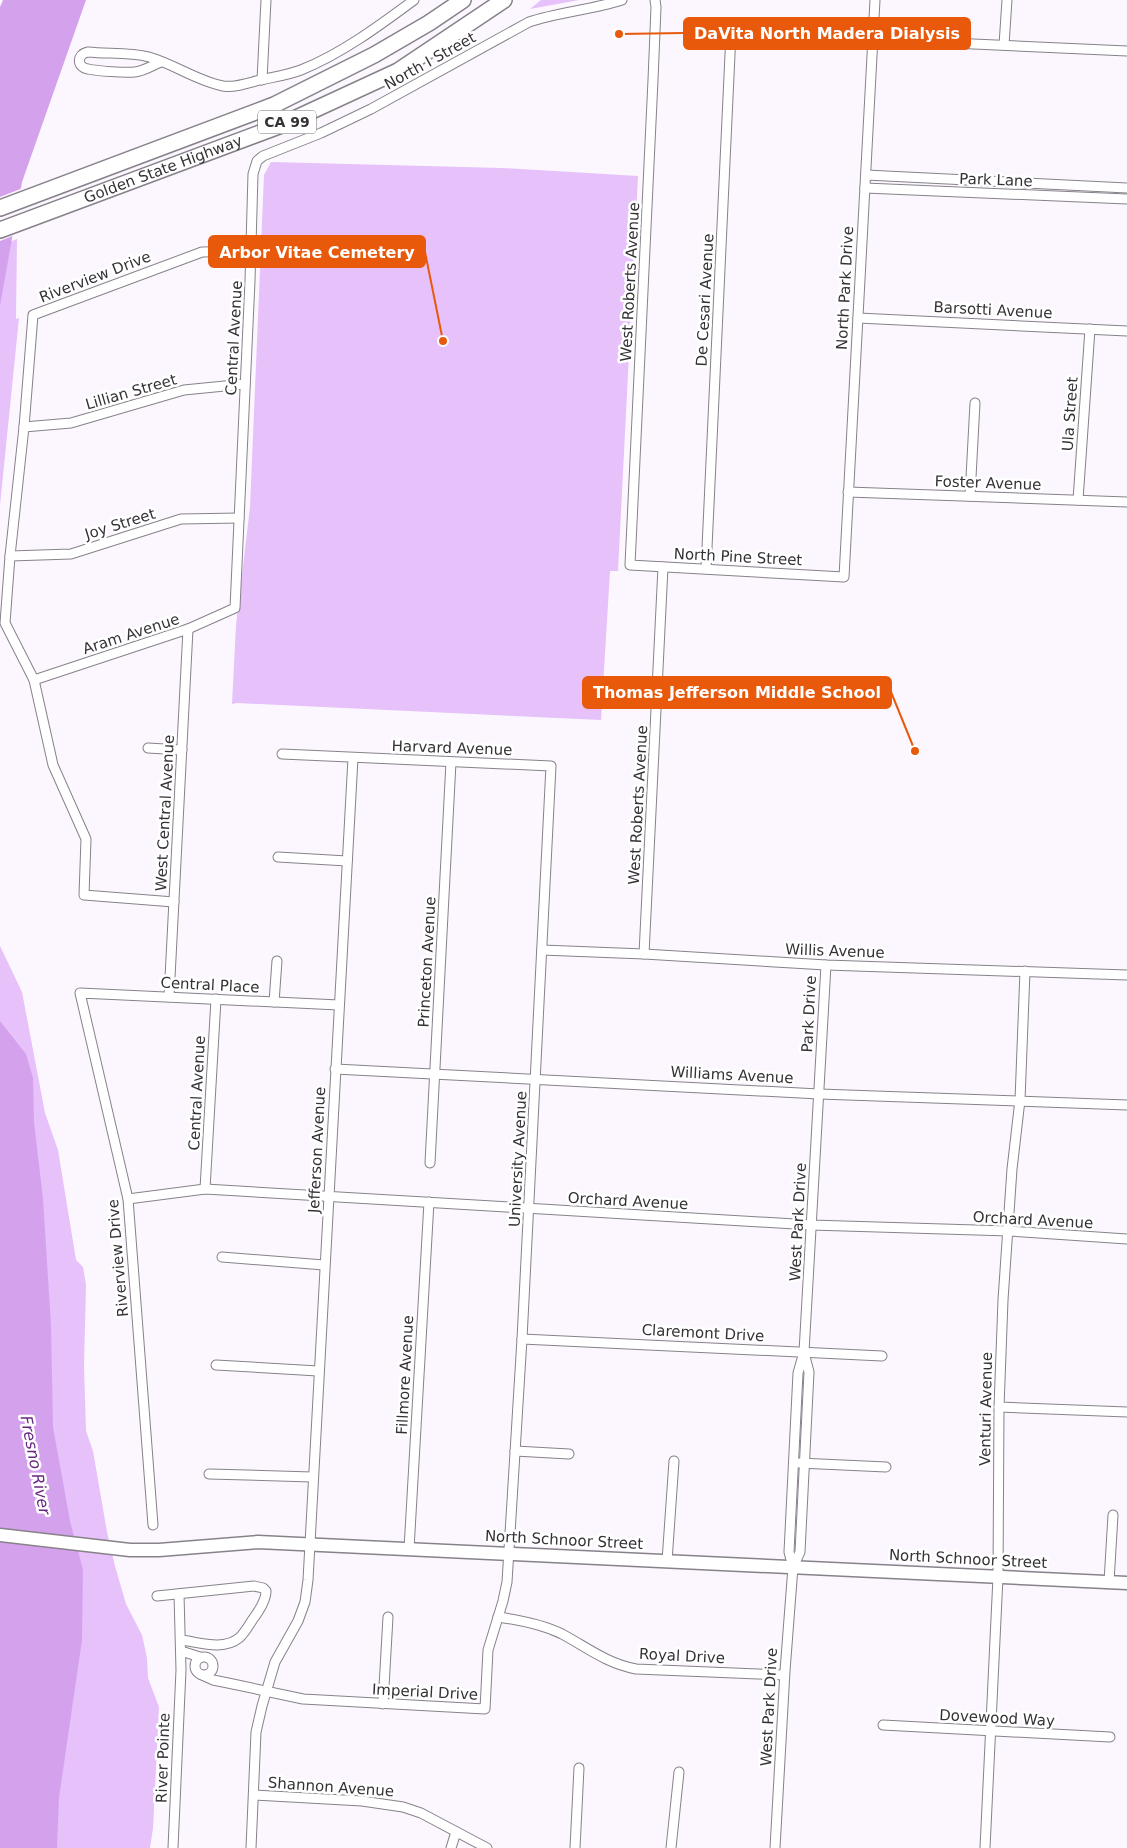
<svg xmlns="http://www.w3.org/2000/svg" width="1127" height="1848" font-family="'DejaVu Sans',sans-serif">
<rect width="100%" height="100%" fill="#fcf7fe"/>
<g fill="#e6c1fa">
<polygon points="541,0 579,0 530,9"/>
<polygon points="271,162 502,168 638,176 618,571 610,571 601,720 237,703 232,704 236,625 250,507 264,175"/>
<polygon points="17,239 16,319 19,318 0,505 0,246"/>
<polygon points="0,946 22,992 45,1113 58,1150 76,1260 83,1267 86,1285 84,1366 86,1431 93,1451 107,1532 115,1566 126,1604 142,1635 147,1658 148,1678 159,1707 153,1828 150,1848 0,1848"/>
</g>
<g fill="#d4a2ed">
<polygon points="3,0 86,0 22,182 0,306 0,7"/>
<polygon points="0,1021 26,1054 33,1078 34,1122 43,1199 51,1325 53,1427 70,1521 83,1570 82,1640 59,1798 57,1848 0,1848"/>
</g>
<polygon fill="#fcf7fe" points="23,188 15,235 0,241 0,197"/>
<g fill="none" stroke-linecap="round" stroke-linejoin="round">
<g stroke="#87828a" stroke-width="11">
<g id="street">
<polyline points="655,0 656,7 653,80 630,565 844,577 875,0"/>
<polyline points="1004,45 1007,0"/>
<path d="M161,62C153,65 144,71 135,72C125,73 97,71 88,69C76,67 77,54 88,52C108,54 130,52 149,57C174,64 197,81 223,86C235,88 248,83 260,80C274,77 288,75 301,70C341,54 379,26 414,0"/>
<polyline points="262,80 266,0"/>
<polyline points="866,175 1127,188"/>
<polyline points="865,188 1127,199"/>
<polyline points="858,318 1127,331"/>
<polyline points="24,427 71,423 184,390 245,384"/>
<polyline points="848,492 1127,502"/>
<polyline points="970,496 975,403"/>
<polyline points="1078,500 1090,329"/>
<polyline points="10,556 71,554 181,519 239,518"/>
<polyline points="706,569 731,33 1127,51"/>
<path d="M34,680L188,629L235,608L250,281L253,174L257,161L263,156L321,133L371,109L529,22C559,12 591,10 622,0"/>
<polyline points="148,748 182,750"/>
<polyline points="278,857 347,861"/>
<polyline points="174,902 84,895 86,839 53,765 34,680 5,623 10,556 24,427 33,315 202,252 252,251"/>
<polyline points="542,950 644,954 826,965 1127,975"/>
<polyline points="644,954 663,567"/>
<polyline points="169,997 188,629"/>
<polyline points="274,1002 277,961"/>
<polyline points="335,1069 819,1094 1127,1105"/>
<polyline points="430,1163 451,762"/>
<polyline points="205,1189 216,999"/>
<polyline points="128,1199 205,1189 811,1225 1009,1231 1127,1239"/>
<polyline points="222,1257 324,1265"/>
<polyline points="522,1339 882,1356"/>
<polyline points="216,1365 318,1371"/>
<polyline points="999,1407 1127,1412"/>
<polyline points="515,1451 569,1454"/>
<polyline points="799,1463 886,1467"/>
<polyline points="209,1474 312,1477"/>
<polyline points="153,1525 128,1199 80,993 339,1005"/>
<polyline points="409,1549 429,1202"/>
<polyline points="667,1561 674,1461"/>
<polyline points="793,1567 800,1552 809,1372 804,1353"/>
<polyline points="1109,1582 1113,1515"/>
<path d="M157,1596L254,1586L263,1588L266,1591C266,1601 259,1611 253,1619C249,1625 244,1634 239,1638C223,1651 199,1642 181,1640"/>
<path d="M498,1617C520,1620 542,1624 562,1634C588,1648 606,1663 636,1669L784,1675"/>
<polyline points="181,1651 200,1657"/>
<circle cx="204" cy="1666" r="9"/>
<polyline points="202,1675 213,1680 228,1683 303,1699 485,1709 488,1650 503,1601 507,1582 522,1339 551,766 282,754"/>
<polyline points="383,1704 388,1617"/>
<polyline points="883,1725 1110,1737"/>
<polyline points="254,1795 362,1801 403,1807 421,1813 487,1848"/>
<polyline points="173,1848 181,1670 179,1594"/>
<polyline points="251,1848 256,1732 262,1706 275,1662 298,1621 305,1602 308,1580 353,758"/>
<polyline points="451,1848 456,1832"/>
<polyline points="575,1848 579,1768"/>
<polyline points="671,1848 679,1772"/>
<polyline points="775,1848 785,1671 793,1567 789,1552 798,1373 804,1352 826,965"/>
<polyline points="985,1848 998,1577 999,1407 1003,1300 1012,1169 1020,1100 1025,971"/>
</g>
</g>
<g stroke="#87828a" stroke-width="15">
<polyline id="secondary" points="0,1535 130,1550 159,1550 258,1542 1127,1583"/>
</g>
<g stroke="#87828a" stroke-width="18">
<g id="highway">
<polyline points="0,208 274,105 374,55 429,23 463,0"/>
<path id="s1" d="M0,230L279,126L398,71L504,0"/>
</g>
</g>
<use href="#street" stroke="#fff" stroke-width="9"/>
<use href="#secondary" stroke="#fff" stroke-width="12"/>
<use href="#highway" stroke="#fff" stroke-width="15"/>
</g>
<g text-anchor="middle" stroke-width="5" stroke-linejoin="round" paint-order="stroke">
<rect fill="#fff" stroke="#727072" stroke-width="1" x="258" y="110.5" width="58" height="23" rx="4"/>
<g font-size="14" font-weight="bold" fill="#353236">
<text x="287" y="127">CA 99</text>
</g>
<g font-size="15" fill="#353236" stroke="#fff">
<text transform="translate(430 61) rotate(-29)" y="5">North I Street</text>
<text dy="5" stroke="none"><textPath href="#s1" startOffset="174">Golden State Highway</textPath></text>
<text transform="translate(996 180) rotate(2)" y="5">Park Lane</text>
<text transform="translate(95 277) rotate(-21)" y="5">Riverview Drive</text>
<text transform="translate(630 282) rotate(-87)" y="5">West Roberts Avenue</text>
<text transform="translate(845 288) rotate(-87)" y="5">North Park Drive</text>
<text transform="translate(705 300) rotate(-87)" y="5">De Cesari Avenue</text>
<text transform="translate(993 310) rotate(3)" y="5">Barsotti Avenue</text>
<text transform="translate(234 338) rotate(-87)" y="5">Central Avenue</text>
<text transform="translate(131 392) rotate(-16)" y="5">Lillian Street</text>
<text transform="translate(1070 414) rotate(-86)" y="5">Ula Street</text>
<text transform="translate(988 483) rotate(2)" y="5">Foster Avenue</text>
<text transform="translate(120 524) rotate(-17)" y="5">Joy Street</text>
<text transform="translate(738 557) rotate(3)" y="5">North Pine Street</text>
<text transform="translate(131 634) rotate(-18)" y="5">Aram Avenue</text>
<text transform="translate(452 748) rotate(2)" y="5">Harvard Avenue</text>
<text transform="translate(638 805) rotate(-87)" y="5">West Roberts Avenue</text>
<text transform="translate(165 813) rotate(-87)" y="5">West Central Avenue</text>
<text transform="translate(835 951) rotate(2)" y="5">Willis Avenue</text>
<text transform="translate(427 962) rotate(-87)" y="5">Princeton Avenue</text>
<text transform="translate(210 985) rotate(3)" y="5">Central Place</text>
<text transform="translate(809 1014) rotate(-87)" y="5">Park Drive</text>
<text transform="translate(732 1075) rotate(3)" y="5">Williams Avenue</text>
<text transform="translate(197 1093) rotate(-87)" y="5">Central Avenue</text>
<text transform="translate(317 1150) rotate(-87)" y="5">Jefferson Avenue</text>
<text transform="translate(518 1159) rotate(-87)" y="5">University Avenue</text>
<text transform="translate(628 1201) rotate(3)" y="5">Orchard Avenue</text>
<text transform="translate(1033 1220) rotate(3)" y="5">Orchard Avenue</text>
<text transform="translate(798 1222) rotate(-87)" y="5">West Park Drive</text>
<text transform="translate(118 1258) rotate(-95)" y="5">Riverview Drive</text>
<text transform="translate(703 1333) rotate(3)" y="5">Claremont Drive</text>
<text transform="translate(405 1375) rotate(-87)" y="5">Fillmore Avenue</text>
<text transform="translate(986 1409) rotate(-89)" y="5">Venturi Avenue</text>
<text transform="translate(564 1540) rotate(3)" y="5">North Schnoor Street</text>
<text transform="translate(968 1559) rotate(3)" y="5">North Schnoor Street</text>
<text transform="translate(682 1656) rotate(3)" y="5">Royal Drive</text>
<text transform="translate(425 1692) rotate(3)" y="5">Imperial Drive</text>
<text transform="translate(769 1707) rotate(-87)" y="5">West Park Drive</text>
<text transform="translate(997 1718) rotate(3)" y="5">Dovewood Way</text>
<text transform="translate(163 1758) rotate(-88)" y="5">River Pointe</text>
<text transform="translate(331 1787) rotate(4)" y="5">Shannon Avenue</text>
</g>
<g font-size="16" font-style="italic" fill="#652980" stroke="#fff">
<text transform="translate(36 1465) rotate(79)" y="6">Fresno River</text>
</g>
</g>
<path fill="none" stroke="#e8590c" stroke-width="2" d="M619 34L684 33M443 341L425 252M915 751L891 692"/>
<g fill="#e8590c" stroke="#fff" stroke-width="2">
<circle cx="619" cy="34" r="5"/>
<circle cx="443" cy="341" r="5"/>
<circle cx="915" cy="751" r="5"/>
</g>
<g fill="#e8590c" stroke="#e8590c" stroke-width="2">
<rect x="684" y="18" width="286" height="31" rx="5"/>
<rect x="209" y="236" width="216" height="31" rx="5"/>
<rect x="583" y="677" width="308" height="31" rx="5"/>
</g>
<g font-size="16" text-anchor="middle" font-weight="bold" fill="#fff">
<text x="827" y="39">DaVita North Madera Dialysis</text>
<text x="317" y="258">Arbor Vitae Cemetery</text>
<text x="737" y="698">Thomas Jefferson Middle School</text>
</g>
</svg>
